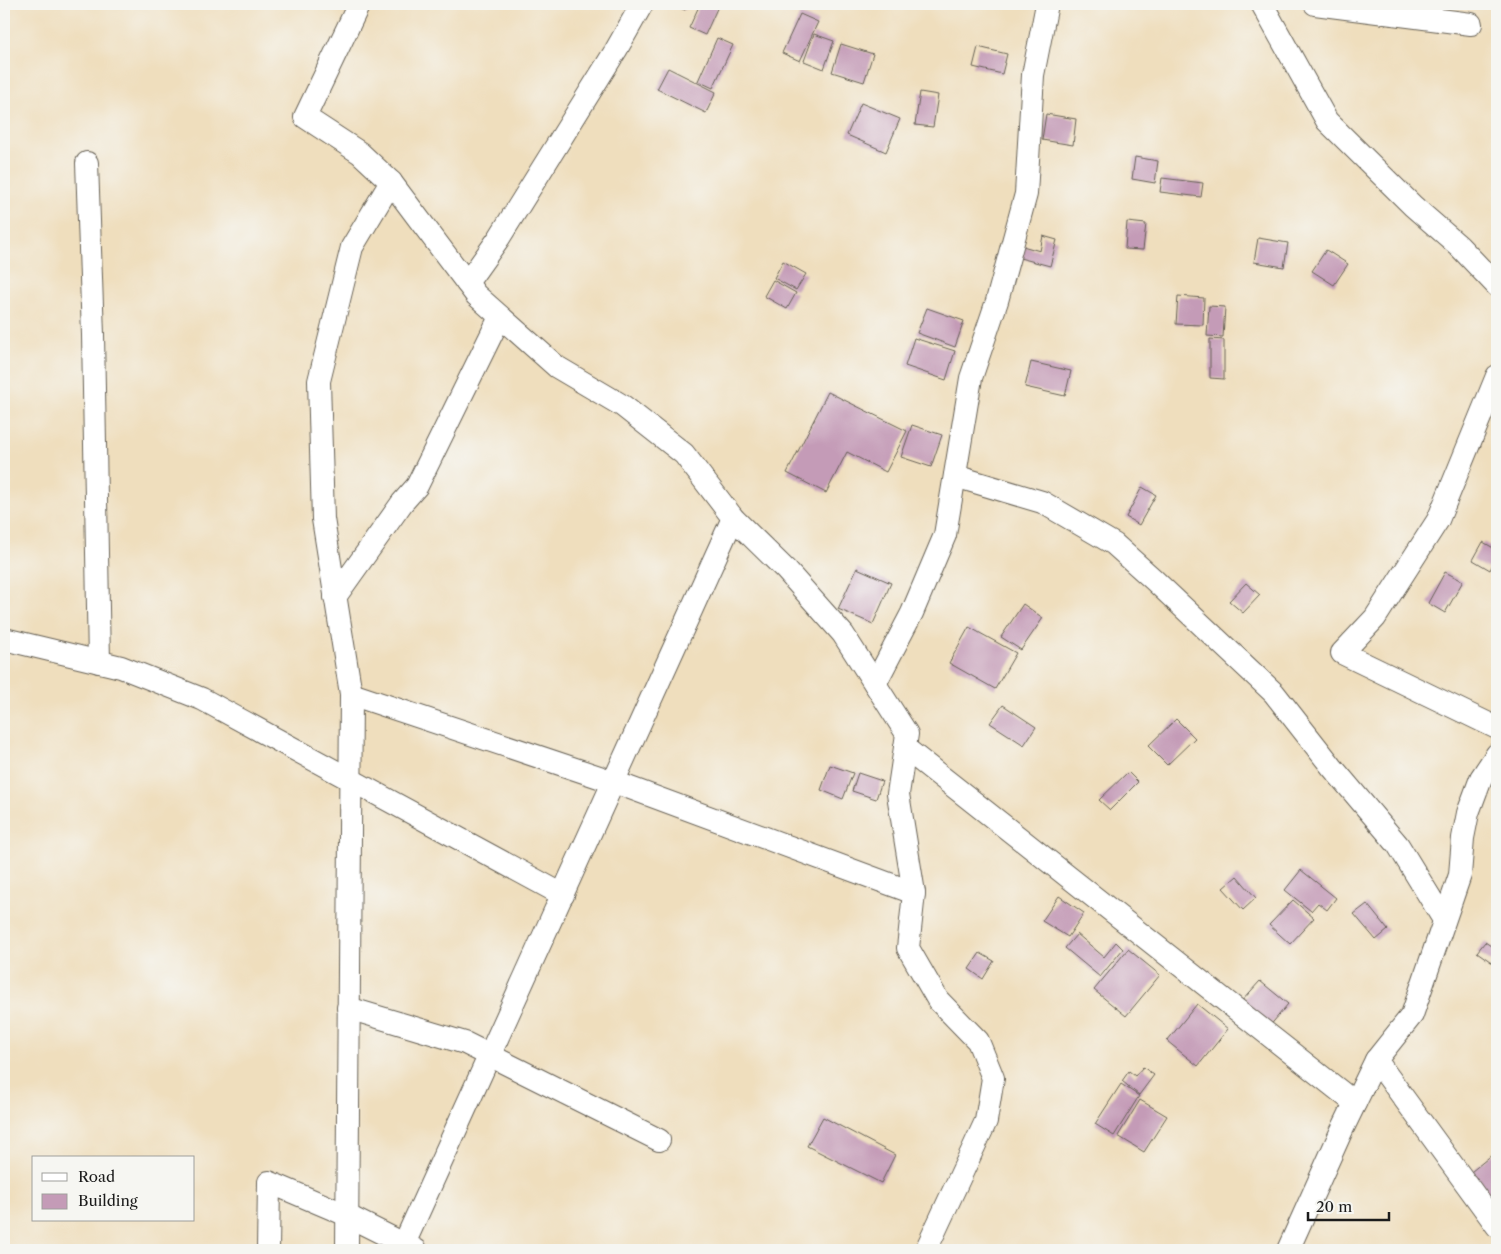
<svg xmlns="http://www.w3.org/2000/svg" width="1501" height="1254" font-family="'Libre Caslon Text',serif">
<rect width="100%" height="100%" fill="#f6f6f2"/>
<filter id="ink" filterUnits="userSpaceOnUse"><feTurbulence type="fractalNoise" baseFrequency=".02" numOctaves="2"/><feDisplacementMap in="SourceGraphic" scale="10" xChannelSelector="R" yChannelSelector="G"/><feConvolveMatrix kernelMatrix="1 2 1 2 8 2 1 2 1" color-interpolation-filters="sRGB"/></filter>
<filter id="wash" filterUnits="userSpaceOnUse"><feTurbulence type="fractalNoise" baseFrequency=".0096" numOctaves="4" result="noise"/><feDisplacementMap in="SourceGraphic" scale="20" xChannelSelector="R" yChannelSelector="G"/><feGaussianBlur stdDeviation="1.12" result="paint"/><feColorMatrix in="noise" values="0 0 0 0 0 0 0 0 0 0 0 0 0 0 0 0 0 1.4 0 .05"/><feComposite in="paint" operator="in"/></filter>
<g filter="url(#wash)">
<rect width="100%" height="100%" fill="#efdebd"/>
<g id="blocks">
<g fill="#c49bb7">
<polygon points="670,4 688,4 685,10"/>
<polygon points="700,4 719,4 705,35 689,28"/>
<polygon points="800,14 818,22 800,61 782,53"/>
<polygon points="814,34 834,41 824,69 804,61"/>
<polygon points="717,38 733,45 713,88 698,81"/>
<polygon points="841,44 873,54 864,82 832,72"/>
<polygon points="978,47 1007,54 1002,74 973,67"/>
<polygon points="668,68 716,92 706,113 657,89"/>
<polygon points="920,92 938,95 933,127 915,125"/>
<polygon points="861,103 900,119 886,152 847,135"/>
<polygon points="1046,114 1076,119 1073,145 1042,140"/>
<polygon points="1135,157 1158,161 1155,183 1132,179"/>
<polygon points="1162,178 1203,183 1201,197 1160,192"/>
<polygon points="1127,222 1146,224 1143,250 1125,249"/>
<polygon points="1043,236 1057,240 1050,266 1016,257 1019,245 1040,251"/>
<polygon points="1258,238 1288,243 1284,267 1254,262"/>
<polygon points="1326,250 1348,264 1334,285 1312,271"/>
<polygon points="783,261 806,274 796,290 774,278"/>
<polygon points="773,280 796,293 787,309 764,296"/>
<polygon points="1178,296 1204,298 1203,325 1176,324"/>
<polygon points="1209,306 1225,307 1223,337 1207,336"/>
<polygon points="927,308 964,321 955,347 917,333"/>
<polygon points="914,338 955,351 946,380 905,366"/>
<polygon points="1210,339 1224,340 1224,379 1210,378"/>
<polygon points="1031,362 1071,371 1065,396 1025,387"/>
<polygon points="828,392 907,431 886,472 847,452 826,493 787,473"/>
<polygon points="912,425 942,435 931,467 901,457"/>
<polygon points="1142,487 1156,495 1139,525 1126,517"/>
<polygon points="1483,542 1497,550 1497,556 1490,570 1473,560"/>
<polygon points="857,568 891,583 873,624 838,609"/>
<polygon points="1445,572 1463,581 1445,613 1428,603"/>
<polygon points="1246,583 1260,595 1243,613 1229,601"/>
<polygon points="1023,604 1043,618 1021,650 1001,637"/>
<polygon points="969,627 1016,653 995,689 949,663"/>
<polygon points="1003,705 1036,727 1024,745 990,723"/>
<polygon points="1176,719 1195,738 1167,765 1148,746"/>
<polygon points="830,765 853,773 843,799 821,790"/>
<polygon points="1128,772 1138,782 1110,810 1099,800"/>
<polygon points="858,773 882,781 876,799 852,791"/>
<polygon points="1301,870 1336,898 1327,910 1318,903 1311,911 1285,890"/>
<polygon points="1237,876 1256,898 1243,910 1223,888"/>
<polygon points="1059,896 1084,913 1068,937 1042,921"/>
<polygon points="1293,900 1314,918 1290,944 1269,925"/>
<polygon points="1367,904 1388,930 1376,940 1354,914"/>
<polygon points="1077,934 1104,957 1116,942 1123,949 1100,977 1065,948"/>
<polygon points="1485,942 1497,950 1497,966 1477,952"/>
<polygon points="1128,949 1160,975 1126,1016 1094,990"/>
<polygon points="980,953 994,961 983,979 969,969"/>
<polygon points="1260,981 1288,1004 1269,1027 1240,1003"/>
<polygon points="1197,1004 1228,1029 1198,1066 1167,1041"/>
<polygon points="1143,1067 1154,1075 1139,1095 1122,1081 1129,1071 1135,1076"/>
<polygon points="1121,1084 1139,1096 1114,1136 1095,1124"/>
<polygon points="1140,1100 1167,1116 1144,1152 1118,1136"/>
<polygon points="823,1117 895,1155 881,1183 807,1146"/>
<polygon points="1493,1154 1497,1159 1497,1197 1489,1203 1466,1176"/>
</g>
</g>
</g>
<g filter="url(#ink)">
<use href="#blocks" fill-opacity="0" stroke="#666054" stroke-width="1"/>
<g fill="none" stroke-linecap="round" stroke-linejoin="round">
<g stroke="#666054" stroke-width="24">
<g id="minor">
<polyline points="359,4 305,117 360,153 391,182 476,295 557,367 623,406 684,454 733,518 786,570 843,634 907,734 898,794 914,893 908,948 938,1000 978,1041 993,1078 986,1121 926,1250"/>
<polyline points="1262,4 1327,121 1413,206 1459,246 1497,286"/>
<polyline points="1315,4 1471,24"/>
<polyline points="87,163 93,335 99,662"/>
<polyline points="467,283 499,238 616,50 642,4"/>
<polyline points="1497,376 1438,520 1375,618 1342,653 1497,728"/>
<polyline points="955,476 1042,502 1114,544 1153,579 1274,693 1332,767 1398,845 1444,920"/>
<polyline points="335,597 402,503 417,486 500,317"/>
<polyline points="4,639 121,667 202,699 563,895"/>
<polyline points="875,684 912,613 945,535 971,378 997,301 1026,194 1033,75 1047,4"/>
<polyline points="351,694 614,782 914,893"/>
<polyline points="905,748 1355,1103"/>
<polyline points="1497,754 1481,778 1468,813 1463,838 1460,875 1412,1015 1376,1060 1497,1226"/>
<polyline points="348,1008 465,1043 659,1140"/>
<polyline points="404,1244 733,518"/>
<polyline points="268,1250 269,1182 342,1213 416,1250"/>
<polyline points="347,1250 351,694 323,519 319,381 352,247 391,182"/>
<polyline points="1288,1250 1341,1132 1376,1060"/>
</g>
</g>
<use href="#minor" stroke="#fff" stroke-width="22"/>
</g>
</g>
<rect width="1501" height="1254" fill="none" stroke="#f6f6f2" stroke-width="20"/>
<rect x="32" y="1156" width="162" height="65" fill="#f6f6f2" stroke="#9f9f9c"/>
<rect x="42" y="1173" width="25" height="8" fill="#ffffff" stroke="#9f9f9c"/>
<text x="78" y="1182" font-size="15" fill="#1c1c1c">Road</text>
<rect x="42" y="1194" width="25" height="15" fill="#c49bb7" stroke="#9f9f9c"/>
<text x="78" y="1206" font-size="15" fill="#1c1c1c">Building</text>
<path d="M1308 1212v8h81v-8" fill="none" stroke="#1c1c1c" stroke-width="2.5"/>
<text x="1316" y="1212" font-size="15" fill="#1c1c1c" stroke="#f6f6f2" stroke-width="4" paint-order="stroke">20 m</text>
</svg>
